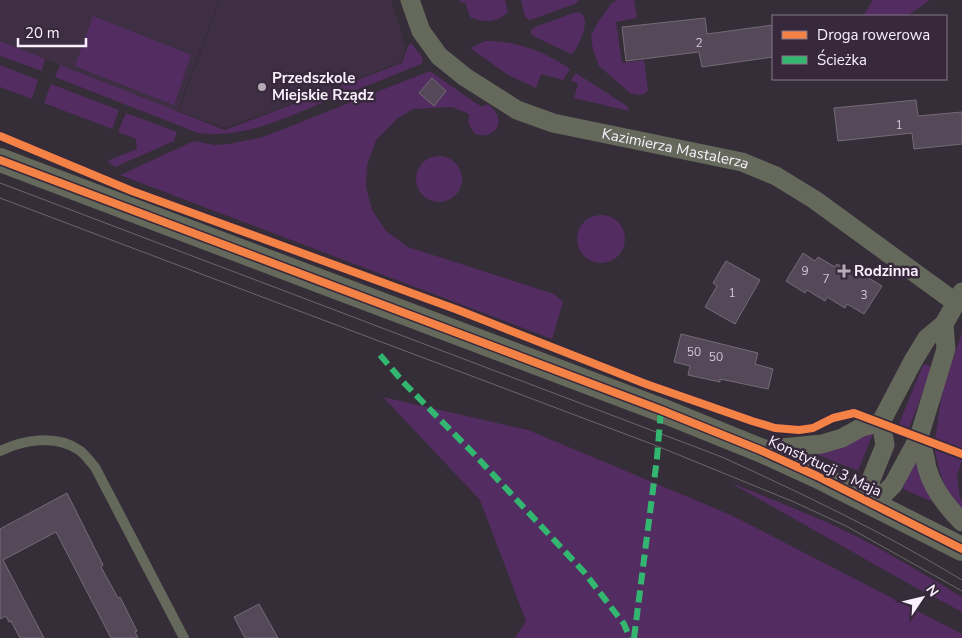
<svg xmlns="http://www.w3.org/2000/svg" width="962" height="638" font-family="'Nunito Sans',sans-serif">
<rect width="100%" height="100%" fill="#352d37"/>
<g fill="#3f2f44">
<polygon points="0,0 219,0 177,112 0,41"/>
<polygon points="220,0 391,0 406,47 401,62 225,128 179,111"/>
</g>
<g fill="#532d61">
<path d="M460,0H505L508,12C497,23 484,23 470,17L465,2L461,3Z"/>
<polygon points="521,0 579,0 575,4 530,20 525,17"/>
<polygon points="618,0 634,0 637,18 616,22 622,63 644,60 648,90 644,94 638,95 630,93 599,66 593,50 591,36 598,22 612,3"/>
<polygon points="873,0 930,0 907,16 863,16"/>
<path d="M576,12L581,13C583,15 584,17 585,20C586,28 578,50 571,54L535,37L531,34V30L535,27Z"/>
<polygon points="93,16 191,55 174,105 75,66"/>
<polygon points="0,41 45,59 42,71 0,56"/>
<path d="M485,41C515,40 546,52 570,69L563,80L541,74L536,88L508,75L470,48Z"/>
<path d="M411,43L422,57L423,62L421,64C390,77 358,89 327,101C287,117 242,140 198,133L55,77L60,65L225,130L402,63L408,46Z"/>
<polygon points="0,65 38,80 32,99 0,87"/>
<path d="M430,71L474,102L482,107L487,104C507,116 499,141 475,134L468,123L469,114L452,107L413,109L397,119L376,140L367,166L366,187L372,210L386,231L408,247L554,294L563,302L552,339L120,175L194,141L215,145L229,144L263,137Z"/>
<polygon points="576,73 627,106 629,111 574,98 578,84 571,80"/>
<polygon points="51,84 119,110 112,129 44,103"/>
<polygon points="126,113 177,132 174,141 115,167 107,161 137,149 136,139 118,132"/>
<circle cx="439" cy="179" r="23"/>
<circle cx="601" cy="239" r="24"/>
<polygon points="962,332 962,448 935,439 942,393"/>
<polygon points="927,364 931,368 931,371 909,428 899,424 923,365"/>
<polygon points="383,397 528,430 731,515 962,634 962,638 515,638 526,621 480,500"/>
<polygon points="874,431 858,471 818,455 818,454"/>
<path d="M935,450L962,460L957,476L960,498L962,500V512C945,490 940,477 935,450Z"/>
<polygon points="915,454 932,500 931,501 905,490 903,487"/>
<path d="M729,482C771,499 815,516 856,536C892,555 927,576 962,597V612L911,585Z"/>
</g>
<g fill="#554859" stroke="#736c75">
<polygon points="705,18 707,34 773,25 773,57 702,67 699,52 626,61 622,27"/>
<polygon points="432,78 446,91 434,106 419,93"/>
<polygon points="916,100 918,116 962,112 962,144 914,149 912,133 838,141 834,108"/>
<polygon points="803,253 815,261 818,257 835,267 837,264 855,274 857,271 882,286 864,314 847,304 845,308 827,297 825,301 807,290 805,293 786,281"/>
<polygon points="726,261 760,280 735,324 705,307 717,286 713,283"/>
<polygon points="681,334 758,353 755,364 773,369 768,389 720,379 720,382 688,375 690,366 674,362"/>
<polygon points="67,493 103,565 101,567 118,598 120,597 137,631 135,632 138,638 111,638 56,532 3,560 44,638 20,638 11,621 9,622 6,616 0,619 0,529"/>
<polygon points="259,604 278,638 245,638 234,617"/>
</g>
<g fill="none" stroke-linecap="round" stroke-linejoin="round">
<path stroke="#64695c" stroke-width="10" d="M0,451C23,440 56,434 79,450C85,454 90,462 95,467L184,638"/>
<g stroke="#64695c" stroke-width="19">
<path id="s1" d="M410,0L421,31L439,56L465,77L517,110L553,123L742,162L776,176L815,200L955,302"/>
<path d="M919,437C923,448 925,457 927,468C933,490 947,507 962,522"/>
<polyline points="760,450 822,444 842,438 862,427 881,422"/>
<polyline points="874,504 870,482 885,445 881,422 913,361 927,338 944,324 962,292"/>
<polyline points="874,504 893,485 919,437 946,349 944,324"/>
</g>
<polyline stroke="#64695c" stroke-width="24" points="0,160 661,410 760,450 817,476 962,549"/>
<g stroke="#6a6967" stroke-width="1">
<path d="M0,183L722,457C805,495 883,532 962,580"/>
<polyline points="0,198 657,446 794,502 846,526 962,591"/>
</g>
<g stroke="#33b770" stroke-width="6" stroke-dasharray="12 6" stroke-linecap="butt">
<polyline points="380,355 405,384 474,454 584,572 624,624 630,638"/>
<polyline points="634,638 657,458 661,410"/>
</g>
<g stroke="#37293b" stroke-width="11">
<g id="cycleway">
<polyline points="0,136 132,191 458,310 646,384 752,421 775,428 799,430 813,428 833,418 854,413 962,454"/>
<polyline points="0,160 661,410 760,450 817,476 962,549"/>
</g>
</g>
<use href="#cycleway" stroke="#f48246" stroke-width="8"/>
</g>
<g fill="#b5acb8" stroke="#37293b" stroke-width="2">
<circle cx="262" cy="87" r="5"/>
<path d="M841.5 263.5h5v5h5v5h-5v5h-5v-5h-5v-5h5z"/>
</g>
<g text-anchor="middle" stroke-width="5" stroke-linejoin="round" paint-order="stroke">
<g font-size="12" fill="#d1c7d4">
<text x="699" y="47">2</text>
<text x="899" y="129">1</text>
<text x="805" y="275">9</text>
<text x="826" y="283">7</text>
<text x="732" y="297">1</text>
<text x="864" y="299">3</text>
<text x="694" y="356">50</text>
<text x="716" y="361">50</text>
</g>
<g font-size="15" font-weight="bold" fill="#faf1fd" stroke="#37293b" text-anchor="start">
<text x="272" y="83">Przedszkole<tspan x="272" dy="17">Miejskie Rządz</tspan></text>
<text x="854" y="276">Rodzinna</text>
</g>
<g font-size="15" fill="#faf1fd" stroke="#37293b">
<text dy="5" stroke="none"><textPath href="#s1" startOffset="322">Kazimierza Mastalerza</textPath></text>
<text transform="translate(825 466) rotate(25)" y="5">Konstytucji 3 Maja</text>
</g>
</g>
<rect x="772" y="15" width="175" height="65" fill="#37293b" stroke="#857989"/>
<rect x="782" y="31" width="25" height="8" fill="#f48246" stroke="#857989"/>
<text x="817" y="40" font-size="15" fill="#faf1fd">Droga rowerowa</text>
<rect x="782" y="56" width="25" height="8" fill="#33b770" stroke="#857989"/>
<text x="817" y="65" font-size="15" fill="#faf1fd">Ścieżka</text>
<g transform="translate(922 598) rotate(55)" stroke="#37293b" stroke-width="4" paint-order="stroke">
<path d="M0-4L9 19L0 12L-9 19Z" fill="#faf1fd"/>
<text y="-8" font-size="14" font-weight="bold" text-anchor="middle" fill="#faf1fd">N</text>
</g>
<path d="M18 38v8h68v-8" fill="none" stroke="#faf1fd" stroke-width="2.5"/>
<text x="25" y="38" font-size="15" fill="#faf1fd" stroke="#37293b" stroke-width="4" paint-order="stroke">20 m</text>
</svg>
